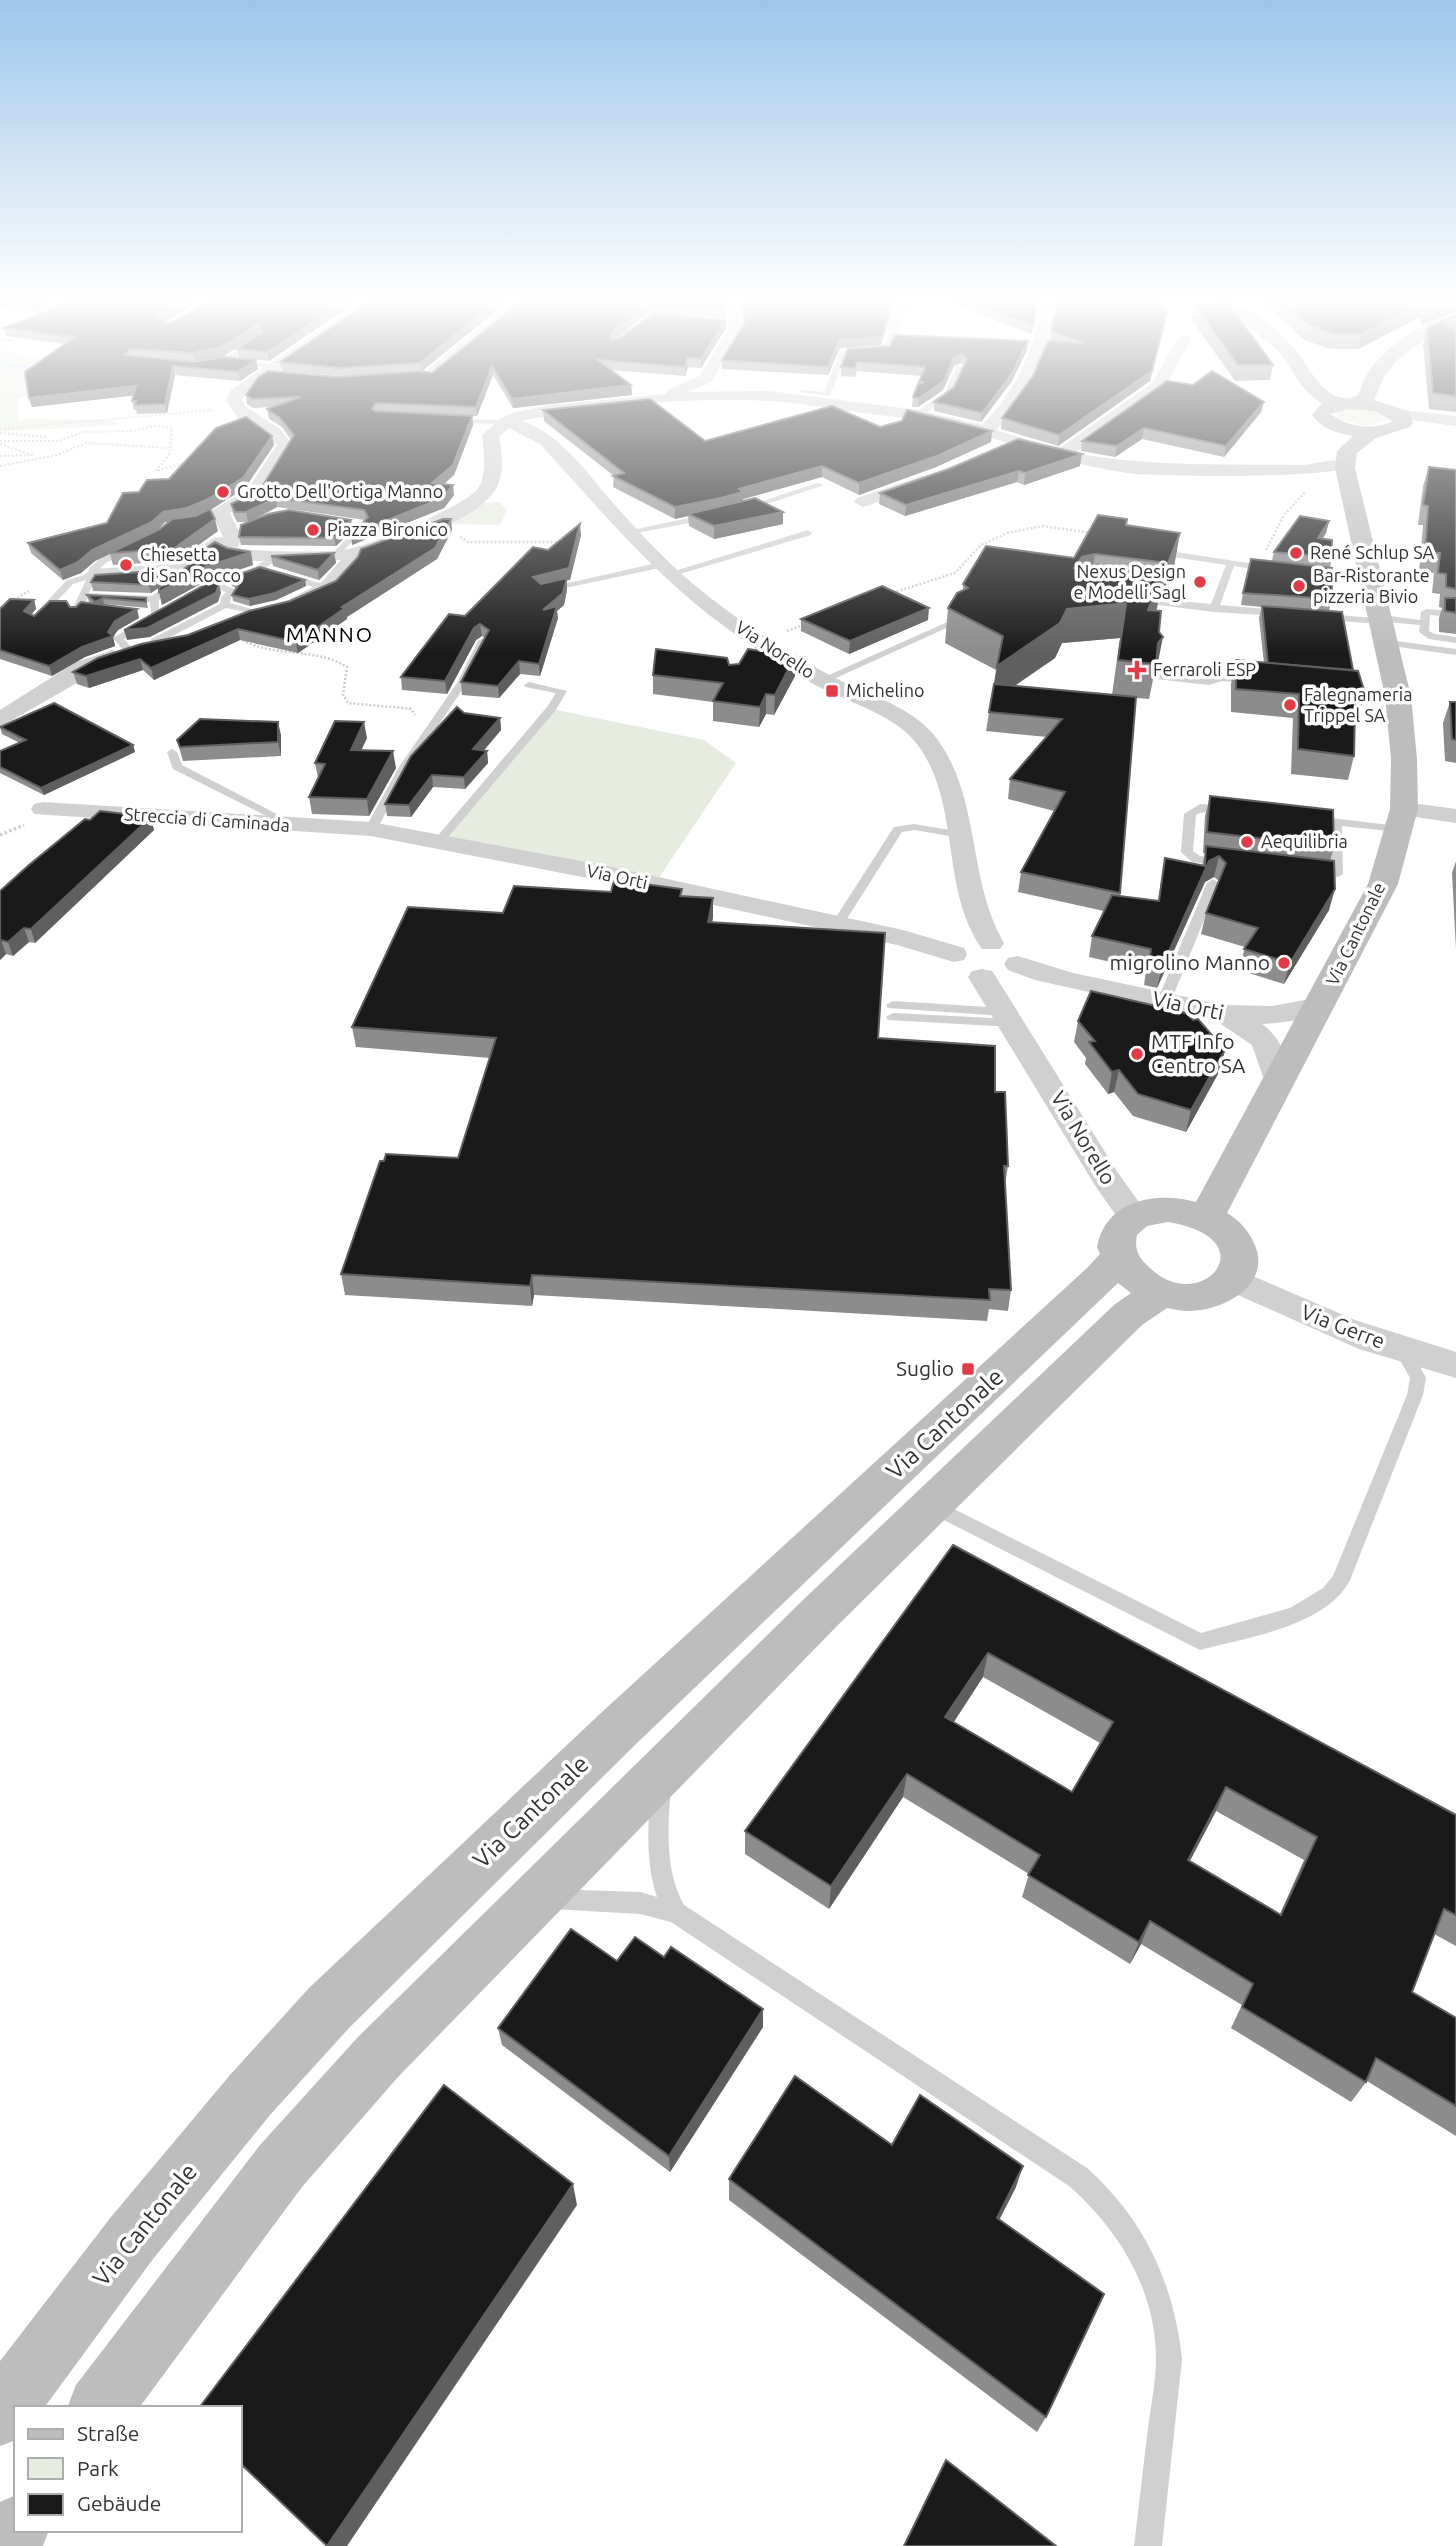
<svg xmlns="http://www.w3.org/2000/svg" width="1456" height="2546" font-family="Ubuntu,sans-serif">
<rect width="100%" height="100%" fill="#fff"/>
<g fill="#e6ecdf">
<polygon points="0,350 68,366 79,378 18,399 18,419 111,420 118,425 0,432"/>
<polygon points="1348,408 1373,410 1388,420 1366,426 1337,418 1337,412"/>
<polygon points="500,502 507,510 500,525 447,524 484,503"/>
<polygon points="551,709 704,740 736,763 654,885 439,841"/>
</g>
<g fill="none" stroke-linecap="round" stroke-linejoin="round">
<polyline stroke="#cfe2ee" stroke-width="5" points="0,364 42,369"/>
<g stroke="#cdcdcd" stroke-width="2" stroke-dasharray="2 2" stroke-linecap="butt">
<polyline points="29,318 50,311"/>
<polyline points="0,340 48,341"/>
<polyline points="0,429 212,410"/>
<polyline points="0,433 47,437"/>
<polyline points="0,441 58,441 84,432 133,431 154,426 172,428 170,453 156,471 186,463"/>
<polyline points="0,444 32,455 0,456"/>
<polyline points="0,466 57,455 86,443 169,448"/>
</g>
<g stroke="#cdcdcd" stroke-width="2.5" stroke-dasharray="2 2" stroke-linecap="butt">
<polyline points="460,537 468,542 565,542"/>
<polyline points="1266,550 1284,515 1306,491"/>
<polyline points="889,594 955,573 981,545 1007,533 1042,526 1092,533"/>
<polyline points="0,608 29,591"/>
<polyline points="787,631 806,624"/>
<path d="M239,638C273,659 314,646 347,667L343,695L348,703L403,708L411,709L415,715"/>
</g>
<polyline stroke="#cdcdcd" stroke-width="3.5" stroke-dasharray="2.5 2.5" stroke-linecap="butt" points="0,835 24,825"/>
<g fill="#d0d0d0" fill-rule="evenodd">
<polygon points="894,328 897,330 889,352 846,355 830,396 797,392 801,390 824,392 840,351 883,348 891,330"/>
<polygon points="255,338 257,341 232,360 272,364 275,368 222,363 222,359"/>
<polygon points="960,365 964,367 951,395 921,417 915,417 915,413 945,392 956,367"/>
<polygon points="452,419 506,420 510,422 506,424 449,423"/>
<polygon points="817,483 824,485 746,511 739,509"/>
<polygon points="708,514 711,515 711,519 631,534 627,531"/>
<polygon points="333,519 368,526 337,557 334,556 334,552 357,528 330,524 330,520"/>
<polygon points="808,530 812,533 811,535 673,576 665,574"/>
<polygon points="129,547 133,550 132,552 107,562 97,571 98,575 89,593 152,596 174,580 180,580 180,584 159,600 159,616 151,614 150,602 87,599 79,614 73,614 71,612 86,580 73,584 41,618 35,618 35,614 67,580 88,574 89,568 101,558"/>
<polygon points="1157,549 1273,567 1275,569 1270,572 1234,566 1220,605 1279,610 1284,613 1279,616 1214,612 1135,602 1133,600 1138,597 1211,604 1226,565 1154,554 1152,552"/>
<polygon points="276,553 284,555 255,575 225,585 238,591 231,598 230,603 259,611 259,615 226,608 159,643 156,647 150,647 151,639 220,604 221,597 226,592 216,588 199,594 194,591 196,589 249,571"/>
<polygon points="661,562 664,563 664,567 547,592 542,589"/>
<polygon points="1313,570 1373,576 1378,579 1373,582 1310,575 1308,573"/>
<polygon points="286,573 329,586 331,588 326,591 283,578 281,576"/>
<polygon points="1426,609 1456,611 1456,617 1430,615 1429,631 1435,634 1456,637 1456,643 1429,639 1419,632 1420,625 1387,622 1383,624 1322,620 1317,617 1322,614 1377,618 1382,615 1420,620 1421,612"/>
<polygon points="954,619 962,621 827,682 818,680"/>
<polygon points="141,621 149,623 124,639 134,650 125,652 113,638"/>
<polygon points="483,638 488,641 467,683 410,767 377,829 375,831 367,831 365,829 399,767 457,683 478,641"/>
<polygon points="1388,640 1456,649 1456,655 1385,645 1385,641"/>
<path d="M1160,674C1175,675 1191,679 1206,679C1222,678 1241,671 1256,680L1251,683L1222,681L1209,685L1156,679V675Z"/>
<polygon points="529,682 567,691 555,711 443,843 435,843 435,839 547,707 556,693 525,687 524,685"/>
<polygon points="1344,684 1398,693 1403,696 1398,699 1340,689 1340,685"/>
<polygon points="172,749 177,752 182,765 298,825 296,827 288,827 173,769 167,752"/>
<path d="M1200,804L1229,806L1235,809C1223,817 1208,807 1196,815L1193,851L1200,856L1226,860V866L1192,862L1181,852L1184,814Z"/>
<path d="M1314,816L1398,826L1404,829L1398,832L1342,826L1343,874C1335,880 1319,879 1309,877V871L1331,870L1330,824L1310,821L1308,819Z"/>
<polygon points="914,824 962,832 968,835 962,838 914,830 902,832 841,928 833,928 831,925 894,827"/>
<polygon points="1213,879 1219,883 1171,1001 1169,1004 1159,1004 1157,1001 1207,883"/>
<polygon points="893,1001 1004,1008 1011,1012 1004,1016 888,1008 886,1005"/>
<polygon points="893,1013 1012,1019 1019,1023 1012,1027 888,1020 886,1017"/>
<path d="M1402,1343L1408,1345L1426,1378L1423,1395L1350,1580C1327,1626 1245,1638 1200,1650L926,1511L923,1506L926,1501L932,1499L938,1501L1201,1633L1290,1608L1323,1588L1333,1576L1407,1395L1410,1378L1394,1349L1396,1345Z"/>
<path d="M661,1777L668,1779L671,1786C668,1826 664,1869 684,1905L1087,2168C1144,2219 1174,2283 1182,2359L1162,2546H1134C1139,2507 1143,2467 1148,2428C1151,2405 1156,2381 1156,2359C1156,2290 1119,2230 1069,2186L671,1922L640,1914L552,1909L544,1906L541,1899L544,1892L552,1889L640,1892L657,1897C645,1861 648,1824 651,1786L654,1779Z"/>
</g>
<g fill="#d0d0d0" fill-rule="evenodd">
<path d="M367,298H383L246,393L242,400L245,406L280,429L293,445L260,498L230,513L242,538L237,548C256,552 330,553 349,549C372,544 469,505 479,487C487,471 484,452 482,435L500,419L512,413L550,405L666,394L667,390L699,376L710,359L729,329L726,298H740L743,329L711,382L688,392L769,391L918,410L982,425C1017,390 1036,348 1041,298H1055C1052,348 1031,393 996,430L1058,449L1152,383L1178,338L1185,334L1192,338L1164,389L1075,453C1151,467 1224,464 1302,465C1316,465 1344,454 1354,465C1341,479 1156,477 1128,473C1069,465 1015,444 958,428C922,419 885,416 848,411C822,408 795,402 769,401C696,396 592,406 521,421C561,433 587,474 614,504C639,532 664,559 692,583C735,619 784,651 833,677C866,694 909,705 934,735C982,795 966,878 1004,943L1000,949H982C939,887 962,804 917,744C894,714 849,703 817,686C786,669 757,650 728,629C655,577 600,509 540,444L509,428L499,436C502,454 505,474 495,490C474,524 397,543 360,558C359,580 315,603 295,608L285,602L322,582L341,560L248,561L218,552L182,575L86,579L83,575L93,569L177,564L213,538L223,537L211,511L247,490L277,445L268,436L237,417L226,400L231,390Z"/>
<polygon points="516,298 532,298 433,379 423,379 423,373"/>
<polygon points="897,298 911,298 901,330 894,334 887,330"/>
<polygon points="1401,410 1456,416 1456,426 1395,418 1393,415"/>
<polygon points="922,476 931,481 928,485 863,507 854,502 857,498"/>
<polygon points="113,650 120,652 124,656 0,727 0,710 76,662"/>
<polygon points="43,802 371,822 603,865 903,930 964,948 967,954 964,960 954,962 897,945 603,881 371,836 34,814 31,809 34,804"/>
<polygon points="1404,802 1456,809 1456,823 1395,814 1392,809 1395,804"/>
<path d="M1018,956L1073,973L1224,1005L1272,1006L1321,997L1331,999L1335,1005C1325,1019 1279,1023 1262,1024C1282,1038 1288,1060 1293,1084L1288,1091L1278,1093L1268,1091L1252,1045L1215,1020L1035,980L1008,970L1004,964L1008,958Z"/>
<polygon points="982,969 992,971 996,977 1118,1173 1149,1216 1144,1224 1133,1227 1122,1224 1096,1187 968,977 972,971"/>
<polygon points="1234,1268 1355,1320 1456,1352 1456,1378 1359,1349 1222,1288 1217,1280 1222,1272"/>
</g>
<g fill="#bdbdbd" fill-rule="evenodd">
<path d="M1212,298C1242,297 1274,325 1293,347C1311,367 1324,407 1357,396C1361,390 1362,382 1366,376C1385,345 1421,323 1456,314V325L1427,338L1397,360L1384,377L1374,400L1408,411L1413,423L1410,427L1376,438L1357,453L1355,468L1411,696L1417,759L1418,809L1398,884L1227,1213C1239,1220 1247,1229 1253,1241C1275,1283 1225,1311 1188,1311C1181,1311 1173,1309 1167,1308L1142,1325L836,1627L398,2077L302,2187L139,2408H67L76,2385L260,2145L358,2037L804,1599L1114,1305L1131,1293L1118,1283L636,1744L349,2028L270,2115L153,2259L44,2408H16V2440L0,2446V2361L111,2217L230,2075L309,1988L602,1712L1087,1268L1100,1254L1097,1247C1106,1200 1155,1191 1196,1202L1368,884L1390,809L1391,759L1385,696L1335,468L1337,451L1353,436C1337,433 1322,429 1312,415L1322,403C1299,391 1293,367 1276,349C1257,330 1229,319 1212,298ZM1348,409L1374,411L1393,421C1375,431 1347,427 1331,414ZM1168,1222C1270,1239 1201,1317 1150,1268C1139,1258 1134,1251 1137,1235L1147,1226Z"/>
<polygon points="16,2495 16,2530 49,2530 43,2546 0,2546 0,2502"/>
</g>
</g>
<g fill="#8c8c8c" fill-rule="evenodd">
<polygon points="0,298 61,298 42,309 41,313 0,308"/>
<polygon points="215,298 362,298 269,361 239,358 237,349 261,332 222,357 195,361 181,361 193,362 256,360 258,369 240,381 175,375 167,413 137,414 136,410 134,410 132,401 133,395 32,407 29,398 65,344 6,336 4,328 54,308 164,322 173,322"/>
<polygon points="375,298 512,298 422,371 432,373 525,298 725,298 725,318 649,313 615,339 726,328 701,368 688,367 685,376 611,370 631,385 632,395 513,408 493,375 477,416 468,416 472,416 473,425 454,475 443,484 454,495 444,508 352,545 365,520 277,507 251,521 351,520 353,529 336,546 241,545 239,537 248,522 237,522 233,514 231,504 260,490 291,440 282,427 269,419 267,409 272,407 253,408 247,404 246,395 341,376 282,371 280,362"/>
<polygon points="740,298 895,298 881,345 840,348 828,375 722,369 722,360 744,324"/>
<polygon points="936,298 1038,298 1032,334"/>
<polygon points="1260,298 1351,298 1352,301 1456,298 1456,312 1421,325 1420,317 1358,349 1331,349 1304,340"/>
<polygon points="1194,304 1273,365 1270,380 1235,381 1191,319"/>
<polygon points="1164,309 1168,309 1166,319 1150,381 1058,446 1001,429 1002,418 1033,376 1050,341 1051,331"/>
<polygon points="1456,315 1456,412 1429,409 1423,344 1427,329"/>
<polygon points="848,349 1027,350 1012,381 981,422 934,411 934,402 954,387 964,366 961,363 954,366 943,390 918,407 912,407 913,397 922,376 857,371 855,377 841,376 841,367"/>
<polygon points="1167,381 1261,412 1224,457 1142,439 1115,457 1081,451 1082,441"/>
<polygon points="543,410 705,441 880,427 992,431 991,442 936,467 859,495 822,477 743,499 743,501 783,512 783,524 714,539 689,526 688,516 675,519 613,487 614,476 544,421"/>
<path d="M272,436L274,445L245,488L210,509L218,531L176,561L113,565L110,554L95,561L81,573L63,580L31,553L28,543L107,523L139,492ZM165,522H168L160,529L156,532Z"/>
<polygon points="1080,466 1024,485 1017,482 905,516 879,504 880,493 951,468"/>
<polygon points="1429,467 1456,470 1456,634 1439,632 1439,618 1442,608 1439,607 1440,594 1432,593 1434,573 1419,572 1423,525 1418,525 1423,486"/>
<polygon points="451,519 452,530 437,559 347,617 347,619 298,653 240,640 154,680 143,670 89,688 77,684 73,672 290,601 336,581 358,557"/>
<polygon points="1329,521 1326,533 1322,539 1332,557 1330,568 1332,599 1329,611 1353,670 1365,693 1358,717 1355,722 1354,756 1348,780 1291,774 1293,718 1231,712 1231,684 1236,660 1264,663 1259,618 1262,607 1241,605 1243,593 1272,561 1274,552"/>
<path d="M1126,525L1180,533L1174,566L1161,597H1159L1156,611L1159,632L1156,672L1154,675L1149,699L1136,698L1120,896L1158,901L1165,858L1202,866L1205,853H1203L1205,816L1210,796L1334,847L1330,861L1329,910L1284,984L1239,970L1245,947L1201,934L1206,913L1219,881L1214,877L1205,882L1157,988L1144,985L1146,970L1089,957L1092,936L1104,911L1018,892L1021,872L1054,811L1008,799L1010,779L1047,737L986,731L996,670L945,643L948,608L963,590V584L1074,558ZM1120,638L1112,695L1015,686L1055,658L1062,643Z"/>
<polygon points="581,535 570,580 567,580 567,590 564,605 557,611 558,618 540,676 520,674 499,698 462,695 461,682 485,638 482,636 476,640 447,694 402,690 401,677 465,616 548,550"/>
<polygon points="334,553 336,563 319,580 273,566 271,556"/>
<polygon points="253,565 208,580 162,605 159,588 151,593 93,591 91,582 172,578"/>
<polygon points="228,578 305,580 306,586 276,600 250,606 233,601 232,595 236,588 229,584"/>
<polygon points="87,595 146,598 148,608 104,604 137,609 139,618 118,630 113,637 115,646 85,657 52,676 0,659 0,609 34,600 36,609 31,615 34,616 90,603 89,602"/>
<polygon points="801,619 928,620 849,654 801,631"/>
<polygon points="795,656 795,676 774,715 766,714 759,727 713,721 713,702 653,694 653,675"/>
<polygon points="1450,702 1456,702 1456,763 1445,761 1443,723"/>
<polygon points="464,713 500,718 501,730 483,751 487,751 488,763 465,789 433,787 411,817 387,816 385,804"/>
<polygon points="0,727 133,745 135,752 44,795 0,773 0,751 20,743 2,734"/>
<polygon points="281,735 281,756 183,761 177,740"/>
<polygon points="367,738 361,751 396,768 369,816 312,814 309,797 318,778 315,763"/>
<polygon points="154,830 35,943 29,942 13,956 6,954 0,960 0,891"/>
<polygon points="1456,861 1456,949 1452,873"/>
<polygon points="682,897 713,898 712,922 878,1038 995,1092 1008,1166 1005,1185 1011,1290 1008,1311 989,1309 987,1321 534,1295 532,1306 345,1295 341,1274 458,1158 490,1058 356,1047 352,1027 503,913"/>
<polygon points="1193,1020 1225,1050 1219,1072 1186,1132 1133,1116 1114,1092 1108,1094 1085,1064 1086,1058 1074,1042 1078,1021"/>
<path d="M953,1545L1456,1815V1946L1434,1934L1412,1992L1456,2018V2136L1367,2081L1351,2102L1231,2028L1242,2005L1141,1944L1130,1964L1022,1897L1029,1874L903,1797L829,1909L745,1854V1831ZM983,1677L1100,1743L1072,1792L954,1722ZM1216,1811L1304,1860L1280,1914L1190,1861Z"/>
<polygon points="617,1961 763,2027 670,2172 502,2045 498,2028"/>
<polygon points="892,2145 1016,2187 999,2220 1046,2417 1037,2432 729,2200 729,2179"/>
</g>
<g fill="#5f5f5f">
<polygon points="44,298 61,298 42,309 41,313 39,304 40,300"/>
<polygon points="189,298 204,298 159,326 157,317"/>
<polygon points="349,298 362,298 269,361 268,352"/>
<polygon points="501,298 512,298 421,372 420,363"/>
<polygon points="893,298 895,298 881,345 840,348 828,375 828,367 840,340"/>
<polygon points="1456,299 1456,312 1421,325 1425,310"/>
<polygon points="1424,302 1420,317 1358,349 1362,334"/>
<polygon points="649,305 649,313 611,342 611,333"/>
<polygon points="1168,309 1150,381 1058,446 1059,435"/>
<polygon points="1456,318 1456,331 1442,324 1443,321"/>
<polygon points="726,320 726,328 701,368 701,359"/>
<polygon points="259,324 261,332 222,357 195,361 193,353"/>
<polygon points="1028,341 1027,350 1012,381 981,422 982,413"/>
<polygon points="962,354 961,363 954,366 943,390 918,407 919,398 954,357"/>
<polygon points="687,358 688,367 685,376 685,367"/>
<polygon points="256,360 258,369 240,381 238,372"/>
<polygon points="173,366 175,375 167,413 165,404"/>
<polygon points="492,366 493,375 477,416 476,407"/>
<polygon points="631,385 632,395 513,408 512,399"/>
<polygon points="136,386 138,395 32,407 29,398"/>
<polygon points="1264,402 1261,412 1224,457 1226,446"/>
<polygon points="472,416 473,425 454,475 434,493 432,483"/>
<polygon points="1144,428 1142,439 1115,457 1117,446"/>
<polygon points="992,431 991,442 936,467 859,495 859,483"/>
<polygon points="272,436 274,445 245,488 209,511 190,519 165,522 154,533 95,561 81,573 63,580 60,570 92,550 163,512"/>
<polygon points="1082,454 1080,466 1024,485 1025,473"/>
<polygon points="822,466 822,477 743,499 743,503 688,514 688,516 675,519 675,507"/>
<polygon points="1019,471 1017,482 905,516 906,505"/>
<polygon points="453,485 454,495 444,508 352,545 351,535"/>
<polygon points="276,498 277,507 248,522 246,512"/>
<polygon points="783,512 783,524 714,539 714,526"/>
<polygon points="215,519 218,531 176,561 173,549"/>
<polygon points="451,519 452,530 437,559 347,617 347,619 298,653 296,642 342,607"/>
<polygon points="351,520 353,529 336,546 334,538"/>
<polygon points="1329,521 1326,533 1315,550 1318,538"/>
<polygon points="580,524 581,535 570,580 567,580 567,590 564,605 557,611 558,618 540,676 539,664 544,622 534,589 533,577"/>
<polygon points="1180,533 1174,566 1161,597 1168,563"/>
<polygon points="251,552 253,565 208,580 162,605 159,592 205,567"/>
<polygon points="334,553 336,563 319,580 318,570"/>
<polygon points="1095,554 1090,587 1074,568 1082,557"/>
<polygon points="170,570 172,578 151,593 149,585"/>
<polygon points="1163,574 1157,608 1142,645 1148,610"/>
<polygon points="305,580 306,586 276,600 250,606 249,599"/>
<polygon points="219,584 221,593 218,602 150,637 127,640 124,630"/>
<polygon points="103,598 104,604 97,609 95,602"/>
<polygon points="34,600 36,609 26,621 24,611"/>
<polygon points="1126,603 1120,638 1062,643 1055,658 992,701 997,666 1067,609"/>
<polygon points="929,608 928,620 849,654 850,641"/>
<polygon points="137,609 139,618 118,630 113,637 115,646 85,657 52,676 49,666 108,632 115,621"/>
<polygon points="480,624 482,636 476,640 447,694 445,681 474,628"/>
<polygon points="238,629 240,640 154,680 151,668"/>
<polygon points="1163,637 1156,672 1154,675 1158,643"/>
<polygon points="795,656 795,676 774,715 775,695"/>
<polygon points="140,659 143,670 89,688 86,676"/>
<polygon points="519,661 520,674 499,698 498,686"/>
<polygon points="1365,693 1358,717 1348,732 1355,708"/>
<polygon points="766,694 766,714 759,727 760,707"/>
<polygon points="500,718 501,730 475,761 473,749"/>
<polygon points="278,722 281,735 281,756 278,742"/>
<polygon points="364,722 367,738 353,767 351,750"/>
<polygon points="133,745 135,752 44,795 41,788"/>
<polygon points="393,751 396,768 369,816 367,799"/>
<polygon points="487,751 488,763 465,789 464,777"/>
<polygon points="432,775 433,787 411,817 409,805"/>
<polygon points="151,817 154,830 35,943 31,929"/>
<polygon points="1219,856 1214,877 1205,882 1157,988 1162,967 1209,861"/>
<polygon points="1335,889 1329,910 1284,984 1290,963"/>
<polygon points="713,898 713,918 708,942 708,922"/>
<polygon points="24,928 29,942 13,956 8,942"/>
<polygon points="1,940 6,954 0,960 0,942"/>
<polygon points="1225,1050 1219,1072 1186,1132 1191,1110"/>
<polygon points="1119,1070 1114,1092 1108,1094 1112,1072"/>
<polygon points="532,1275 534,1295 532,1306 530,1286"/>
<polygon points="988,1653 983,1677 941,1741 945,1717"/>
<polygon points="907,1774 903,1797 829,1909 831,1886"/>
<polygon points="1226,1787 1216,1811 1178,1883 1188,1860"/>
<polygon points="1150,1921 1141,1944 1130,1964 1139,1942"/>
<polygon points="763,2009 763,2027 670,2172 669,2156"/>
<polygon points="1023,2166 1016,2187 990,2238 997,2218"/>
<polygon points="573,2184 577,2205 347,2546 327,2546"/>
</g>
<g fill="#1a1a1a" stroke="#5f5f5f" stroke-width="2" fill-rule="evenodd">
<polygon points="0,298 44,298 40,300 39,304 0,300"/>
<polygon points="73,298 189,298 157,317 165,323 173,322 215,298 349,298 268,352 237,349 262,332 259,324 220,348 193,353 130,349 125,355 193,362 223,357 256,360 238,372 173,366 165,404 135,405 136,401 132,401 136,386 29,398 25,372 75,337 4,328 54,308"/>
<polygon points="375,298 501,298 420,363 340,368 280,362"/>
<polygon points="525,298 725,298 725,310 649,305 611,333 611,339 618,339 653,313 726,320 701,359 687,358 685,367 598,360 631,385 512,399 492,366 476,407 376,403 372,409 375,411 472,416 453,465 432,483 453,485 442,498 351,535 368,517 364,510 276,498 246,512 235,512 231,504 260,490 294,435 280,418 267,409 300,397 252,399 246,395 258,378 268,371 339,377 420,371 432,373"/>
<polygon points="742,298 893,298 882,337 840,340 828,367 722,360 745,322"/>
<polygon points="959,298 1038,298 1033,326"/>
<polygon points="1058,298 1086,298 1164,303 1163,309 1168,309 1152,371 1059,435 1002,418 1033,376 1048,341 1084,343 1051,331"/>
<polygon points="1278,298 1351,298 1352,301 1360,298 1456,298 1456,299 1425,310 1424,302 1362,334 1334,334 1308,325"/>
<polygon points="1194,304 1229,304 1273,365 1238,365"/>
<polygon points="1456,315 1456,318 1443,321 1442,324 1456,331 1456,396 1433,393 1427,329 1432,325"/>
<polygon points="895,335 1028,341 1013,372 982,413 934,402 954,387 967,359 962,354 954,357 944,381 919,398 913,397 918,384 924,382 919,382 925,367 857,362 855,368 841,367 848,349 890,346"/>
<polygon points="1212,371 1264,402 1226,446 1144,428 1117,446 1082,441 1167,381 1193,385"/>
<polygon points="650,399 705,441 832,406 880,427 902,421 907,410 992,431 937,456 859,483 822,466 739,489 743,492 721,498 675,507 613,476 624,473 543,410"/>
<polygon points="246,417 272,436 243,478 206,500 187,508 163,512 152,522 92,550 78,562 60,570 28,543 107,523 123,493 139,492 147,480 169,479 216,428"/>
<polygon points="1018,439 1082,454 1025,473 1019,471 906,505 880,493 951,468"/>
<polygon points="1429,467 1456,470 1456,589 1446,587 1446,574 1438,573 1440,553 1425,552 1428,506 1423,505"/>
<polygon points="755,498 783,512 714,526 688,514"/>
<polygon points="210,509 215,519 173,549 110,553 160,529 172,519 195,516"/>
<polygon points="289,510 351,520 334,538 239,537 241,525 268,514"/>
<polygon points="1098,515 1127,519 1126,525 1180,533 1168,563 1095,554 1082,557 1074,568 1085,573 1095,565 1163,574 1148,610 1161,611 1159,632 1163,637 1158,643 1156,664 1118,660 1126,603 1067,609 1060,623 997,666 1003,636 948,608 957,593 968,588 963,584 986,546 1074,558"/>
<polygon points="1300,516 1329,521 1318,538 1332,540 1332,557 1274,552"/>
<polygon points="443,519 451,519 435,548 342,607 345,608 296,642 238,629 151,668 140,659 86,676 73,672 98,658 141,644 188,635 249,611 290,601 336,581 358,557 361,549"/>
<polygon points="580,524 569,568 533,577 541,584 567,578 563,593 543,610 557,606 539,664 519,661 498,686 461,682 489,630 480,624 474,628 445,681 401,677 449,614 465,616 533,547 548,550"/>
<polygon points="215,542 227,548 251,552 205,567 159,592 159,588 198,558 198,553"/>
<polygon points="334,553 318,570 271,556"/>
<polygon points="1251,559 1332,568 1332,599 1243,593"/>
<polygon points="260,567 305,580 275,593 249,599 232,595 239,584 228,578"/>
<polygon points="170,570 149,585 91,582 95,575"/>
<polygon points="211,581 219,584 216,593 147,628 124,630"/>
<polygon points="882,586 929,608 850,641 801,619"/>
<polygon points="87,595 146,598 146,602 103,598 95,602"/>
<polygon points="1445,598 1456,598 1456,613 1445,611"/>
<polygon points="10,599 34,600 24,611 34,616 50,601 66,601 70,607 76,607 81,602 137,609 115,621 108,632 113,636 82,647 49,666 0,650 0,609"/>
<polygon points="1262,606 1342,612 1353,670 1268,663"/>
<polygon points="656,649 727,658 729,665 739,664 748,649 795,656 775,695 766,694 760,707 713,701 723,683 653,675"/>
<polygon points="1236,660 1358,671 1365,693 1355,708 1354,756 1298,749 1299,694 1236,689"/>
<polygon points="994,684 1136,697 1120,893 1021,872 1065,792 1010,779 1062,719 989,712"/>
<polygon points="1450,702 1456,702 1456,740 1452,739"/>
<polygon points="54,703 133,745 41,788 0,767 0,751 26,740 0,727"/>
<polygon points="457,707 464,713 500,718 473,749 487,751 464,777 432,775 409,805 385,804 411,756"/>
<polygon points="200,719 278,722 278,742 180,747 177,740"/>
<polygon points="335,721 364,722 351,750 393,751 367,799 309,797 325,764 315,763"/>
<polygon points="1210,796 1333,810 1334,847 1207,832"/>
<polygon points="100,811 151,817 31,929 24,928 8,942 1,940 0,942 0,891 29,865 85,819 90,820"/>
<polygon points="1206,846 1334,861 1335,889 1290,963 1244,949 1258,928 1206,913 1226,863 1219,856 1209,861 1162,967 1149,964 1151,949 1092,936 1112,895 1159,901 1165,858 1205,866"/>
<polygon points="614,880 682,889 680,896 713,898 708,922 885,933 878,1038 995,1046 995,1092 1005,1092 1008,1166 1004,1166 1011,1290 989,1289 990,1300 532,1275 530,1286 341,1274 380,1161 384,1161 386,1154 458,1158 496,1038 352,1027 408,907 503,913 514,886 611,892"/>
<polygon points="1091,991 1186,1013 1193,1020 1198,1019 1225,1050 1191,1110 1138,1094 1119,1070 1112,1072 1089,1042 1095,1041 1078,1021"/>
<path d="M953,1545L1456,1815V1915L1444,1909L1412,1992L1456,2018V2106L1376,2058L1366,2082L1242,2007L1253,1984L1150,1921L1139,1942L1028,1875L1040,1855L907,1774L831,1886L745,1831ZM988,1653L1113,1722L1072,1792L945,1717ZM1226,1787L1317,1837L1281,1915L1188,1860Z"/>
<polygon points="571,1929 617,1961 635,1937 664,1957 671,1947 763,2009 669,2156 498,2028"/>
<polygon points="795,2076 892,2145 920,2095 1023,2166 997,2218 1104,2294 1046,2417 729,2179"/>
<polygon points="444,2085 573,2184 327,2546 240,2463 240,2408 199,2408"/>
<polygon points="946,2460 1056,2546 904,2546"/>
</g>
<linearGradient id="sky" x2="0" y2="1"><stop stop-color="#9ec6ea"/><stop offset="0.46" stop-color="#fff"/><stop offset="1" stop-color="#fff" stop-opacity="0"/></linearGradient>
<rect width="1456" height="654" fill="url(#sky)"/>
<g fill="#e63946" stroke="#fff" stroke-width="2.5">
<circle cx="223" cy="492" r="7"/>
<circle cx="313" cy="530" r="7"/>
<circle cx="1296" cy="553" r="7"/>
<circle cx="126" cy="565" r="7"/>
<circle cx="1200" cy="582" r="7"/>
<circle cx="1299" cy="586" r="7"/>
<path d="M1133.5 659.5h7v7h7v7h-7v7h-7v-7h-7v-7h7z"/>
<rect x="825" y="684" width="14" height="14" rx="3.5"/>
<circle cx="1290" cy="705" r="7"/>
<circle cx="1247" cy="842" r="7"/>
<circle cx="1284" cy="963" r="7"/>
<circle cx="1137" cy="1054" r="7"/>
<rect x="961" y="1362" width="14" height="14" rx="3.5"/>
</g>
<g text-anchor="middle" stroke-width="7" stroke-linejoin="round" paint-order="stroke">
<g font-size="18" fill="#333" stroke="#fff" text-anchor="start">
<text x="237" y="498">Grotto Dell'Ortiga Manno</text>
<text x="327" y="536">Piazza Bironico</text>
<text x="1310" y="559">René Schlup SA</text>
<text x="140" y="561">Chiesetta<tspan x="140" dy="21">di San Rocco</tspan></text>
<text x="1186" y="578" text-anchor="end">Nexus Design<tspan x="1186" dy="21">e Modelli Sagl</tspan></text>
<text x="1313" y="582">Bar-Ristorante<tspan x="1313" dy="21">pizzeria Bivio</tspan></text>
<text x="1153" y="676">Ferraroli ESP</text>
<text x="846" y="697">Michelino</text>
<text x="1304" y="701">Falegnameria<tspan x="1304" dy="21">Trippel SA</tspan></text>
<text x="1261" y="848">Aequilibria</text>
</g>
<g font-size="18" fill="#333" stroke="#fff">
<text transform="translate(775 650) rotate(33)" y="6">Via Norello</text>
<text transform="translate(207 820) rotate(4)" y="6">Streccia di Caminada</text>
<text transform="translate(617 877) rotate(12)" y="6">Via Orti</text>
<text transform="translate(1356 934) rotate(-64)" y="6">Via Cantonale</text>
</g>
<g font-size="21" letter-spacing="2" fill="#000" stroke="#fff">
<text x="330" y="642">MANNO</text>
</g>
<g font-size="21" fill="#333" stroke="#fff" text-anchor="end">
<text x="1270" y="970">migrolino Manno</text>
<text x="1151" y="1049" text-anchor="start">MTF Info<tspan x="1151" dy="24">Centro SA</tspan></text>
<text x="954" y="1376">Suglio</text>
</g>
<g font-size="21" fill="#333" stroke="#fff">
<text transform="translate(1188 1006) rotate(12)" y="7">Via Orti</text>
<text transform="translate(1083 1138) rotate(59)" y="7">Via Norello</text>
<text transform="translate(1343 1327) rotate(21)" y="7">Via Gerre</text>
</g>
<g font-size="24" fill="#333" stroke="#fff">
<text transform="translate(945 1424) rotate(-43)" y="8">Via Cantonale</text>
<text transform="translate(531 1812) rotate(-44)" y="8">Via Cantonale</text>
<text transform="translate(145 2225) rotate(-51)" y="8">Via Cantonale</text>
</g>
</g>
<rect x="14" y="2406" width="228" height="126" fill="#ffffff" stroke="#adadad" stroke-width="2"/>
<rect x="28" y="2429" width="35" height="10" fill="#bdbdbd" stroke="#adadad" stroke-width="2"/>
<text x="77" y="2441" font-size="21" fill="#333333">Straße</text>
<rect x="28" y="2458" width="35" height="21" fill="#e6ecdf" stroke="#adadad" stroke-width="2"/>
<text x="77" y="2476" font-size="21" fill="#333333">Park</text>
<rect x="28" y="2494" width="35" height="21" fill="#1a1a1a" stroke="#adadad" stroke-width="2"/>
<text x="77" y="2511" font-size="21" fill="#333333">Gebäude</text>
</svg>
